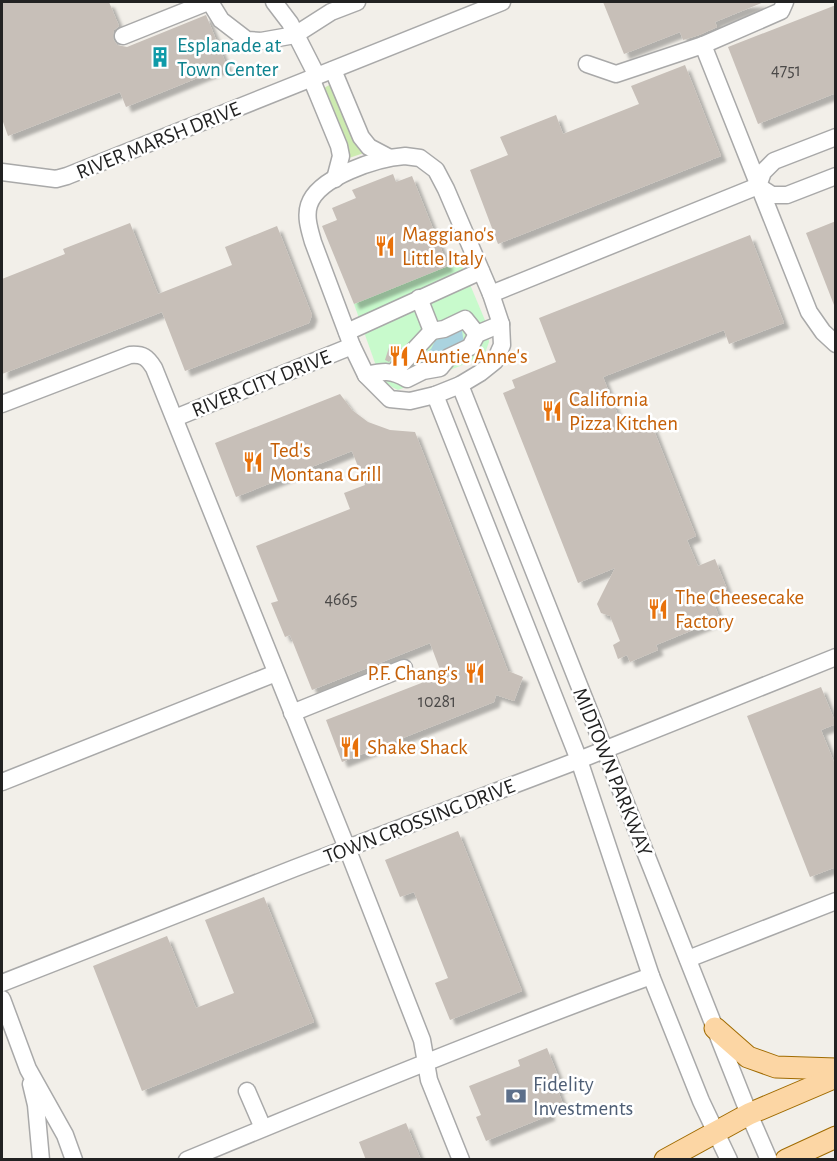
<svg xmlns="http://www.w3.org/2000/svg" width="837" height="1161" font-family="'Alegreya Sans',sans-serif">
<defs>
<filter id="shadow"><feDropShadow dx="5.5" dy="5.5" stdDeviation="1.5" flood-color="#0004"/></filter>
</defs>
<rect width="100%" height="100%" fill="#f2efe9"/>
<polygon fill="#cdebb0" points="331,84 357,145 364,153 346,159 346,147 324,88"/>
<polygon fill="#c8facc" points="461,263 487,325 489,342 485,353 473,361 398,390 392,387 380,377 354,304 448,266"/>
<polygon fill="#aad3df" points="456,330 462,331 464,343 434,362 426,360 422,355 431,349 435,341"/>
<g fill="#c7bfb8" filter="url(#shadow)">
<polygon points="2,2 109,2 119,26 114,30 113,39 117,45 127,47 206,15 227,66 126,107 120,92 8,136 2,119"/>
<polygon points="603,2 764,2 715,22 717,27 699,35 683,40 680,32 624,54"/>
<polygon points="836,5 836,93 758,124 728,47"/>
<polygon points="685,65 721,156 498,244 470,170 508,155 500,137 556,115 563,134 639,104 631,86"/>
<polygon points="393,174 396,182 412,176 448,266 354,304 322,226 337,220 332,208 356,198 352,190"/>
<polygon points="836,221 836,305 834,305 806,233"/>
<polygon points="130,223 158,294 232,265 225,247 277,226 312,315 309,323 185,371 162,312 2,374 2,279 65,254 63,249"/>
<polygon points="750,235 784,323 729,344 724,330 603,377 625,433 651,423 696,536 687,540 698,566 715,559 727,589 711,596 720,619 656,645 658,650 630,662 627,655 618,659 613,645 620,641 610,616 601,613 597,604 615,568 578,583 503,393 515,388 512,380 556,362 539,318"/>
<polygon points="390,344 402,348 389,362 385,360"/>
<polygon points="340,394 352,410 368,422 390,430 415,432 508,671 523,677 514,701 496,695 494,702 342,762 326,720 442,675 430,643 312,690 290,635 285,637 271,603 278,601 256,546 350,509 344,493 365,485 352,451 236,497 215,443"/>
<polygon points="821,687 836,724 821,730 836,767 836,867 810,877 747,716"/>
<polygon points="458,831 522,991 450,1020 435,983 448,978 414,892 400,897 385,860"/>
<polygon points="264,897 314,1022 142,1091 93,966 167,936 196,1008 234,993 205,920"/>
<polygon points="547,1048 562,1086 557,1088 563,1104 548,1109 550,1115 486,1141 476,1117 481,1115 469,1086 520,1066 518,1060"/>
<polygon points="406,1123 421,1160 366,1160 359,1142"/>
</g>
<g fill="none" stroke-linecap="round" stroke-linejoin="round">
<g stroke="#a9a9a9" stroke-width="19">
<g id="minor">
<polyline points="210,2 221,20 247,40 261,41 295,35 331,12 357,2"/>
<polyline points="274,2 290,23 317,76"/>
<polyline points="123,36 208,2"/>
<polyline points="703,45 809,312 823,332 836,344"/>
<polyline points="587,64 616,74 703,45 781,11 785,2"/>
<polyline points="333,70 361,137 369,147 388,157"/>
<polyline points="311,78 339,146 341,156 335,179"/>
<path d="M405,156L420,158L436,170L446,189L491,294L501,324L502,345L495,361L480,373L460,385L435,395L410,401L390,399L366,375L352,346L313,242C310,231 305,217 309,205C318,177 377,158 405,156Z"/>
<polyline points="2,172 56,179 67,176 502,2"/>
<polyline points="758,186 772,195 787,195 836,176"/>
<polyline points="491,294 758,186 763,172 774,161 836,137"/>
<polyline points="419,298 432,331 444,329 465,319 477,334"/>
<polyline points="347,332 481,271"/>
<polyline points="394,372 432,331"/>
<path d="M366,375C384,371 391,370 407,379L423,371L440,368L449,357L470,347L477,334L501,324"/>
<polyline points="460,385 749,1114 769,1160"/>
<polyline points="435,395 579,760 651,976 701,1101 729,1160"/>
<path d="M2,404L130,355C143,354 147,357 154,368L347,848L422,1040L429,1080L461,1160"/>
<polyline points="175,418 352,346"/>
<polyline points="292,713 404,668"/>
<polyline points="2,782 276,673"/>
<polyline points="688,959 836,901"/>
<polyline points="2,983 295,868 579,760 836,657"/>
<polyline points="2,999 28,1069 65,1135 74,1160"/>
<polyline points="31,1084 36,1105 41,1160"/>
<polyline points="247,1091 263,1128"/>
<path d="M187,1160C341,1096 495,1033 651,976"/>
</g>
</g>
<g stroke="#a06b00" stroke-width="23">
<g id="major">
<polyline points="715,1028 748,1057 776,1067 836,1069"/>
<polyline points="665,1160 749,1114 836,1077"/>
<polyline points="786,1160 836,1137"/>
</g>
</g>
<use href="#minor" stroke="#fff" stroke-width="16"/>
<use href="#major" stroke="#fcd6a4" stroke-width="21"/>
</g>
<defs>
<g id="building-bare" transform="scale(1.62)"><path d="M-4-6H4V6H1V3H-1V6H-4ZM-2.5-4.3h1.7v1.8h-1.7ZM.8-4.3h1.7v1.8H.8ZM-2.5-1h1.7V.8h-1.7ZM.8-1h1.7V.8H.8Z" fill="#0f9aa8" stroke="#fff" stroke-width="2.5" paint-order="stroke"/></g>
<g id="restaurant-bare" transform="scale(1.62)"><path d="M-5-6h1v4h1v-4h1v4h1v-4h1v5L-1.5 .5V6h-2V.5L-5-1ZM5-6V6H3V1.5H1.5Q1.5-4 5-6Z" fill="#e8710a" stroke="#fff" stroke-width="2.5" paint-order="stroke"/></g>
<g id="bank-bare" transform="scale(1.62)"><path d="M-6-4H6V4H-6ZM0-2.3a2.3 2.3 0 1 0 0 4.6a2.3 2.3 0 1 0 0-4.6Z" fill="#5c6f8a" stroke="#fff" stroke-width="2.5" paint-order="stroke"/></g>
</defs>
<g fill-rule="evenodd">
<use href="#building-bare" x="160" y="57"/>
<use href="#restaurant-bare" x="385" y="246"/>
<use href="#restaurant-bare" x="399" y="356"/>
<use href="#restaurant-bare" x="552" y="411"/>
<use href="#restaurant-bare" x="253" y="462"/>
<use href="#restaurant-bare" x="658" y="609"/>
<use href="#restaurant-bare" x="475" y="673"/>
<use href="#restaurant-bare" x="350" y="747"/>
<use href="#bank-bare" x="516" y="1096"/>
</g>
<g text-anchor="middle" stroke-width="5" stroke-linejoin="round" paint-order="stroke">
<g font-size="18" fill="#4b4948">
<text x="786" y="76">4751</text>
<text x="341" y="605">4665</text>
<text x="437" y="707">10281</text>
</g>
<g font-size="21" fill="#0d838f" stroke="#fff" text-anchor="start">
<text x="177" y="52">Esplanade at<tspan x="177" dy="24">Town Center</tspan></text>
</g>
<g font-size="21" fill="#222" stroke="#fff">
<text transform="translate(158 140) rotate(-22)" y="7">RIVER MARSH DRIVE</text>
<text transform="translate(261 383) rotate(-22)" y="7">RIVER CITY DRIVE</text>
<text transform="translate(613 772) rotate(68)" y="7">MIDTOWN PARKWAY</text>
<text transform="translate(419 821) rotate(-21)" y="7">TOWN CROSSING DRIVE</text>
</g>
<g font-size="21" fill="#c56008" stroke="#fff" text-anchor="start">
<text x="402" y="241">Maggiano's<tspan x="402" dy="24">Little Italy</tspan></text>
<text x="416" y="363">Auntie Anne's</text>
<text x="569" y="406">California<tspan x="569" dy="24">Pizza Kitchen</tspan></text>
<text x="270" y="457">Ted's<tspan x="270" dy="24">Montana Grill</tspan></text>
<text x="675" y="604">The Cheesecake<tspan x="675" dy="24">Factory</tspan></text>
<text x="458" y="680" text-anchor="end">P.F. Chang's</text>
<text x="367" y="754">Shake Shack</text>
</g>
<g font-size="21" fill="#4e5e75" stroke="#fff" text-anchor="start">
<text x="533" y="1091">Fidelity<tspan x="533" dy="24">Investments</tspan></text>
</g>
</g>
<rect width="837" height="1161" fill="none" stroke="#222222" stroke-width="6"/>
</svg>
